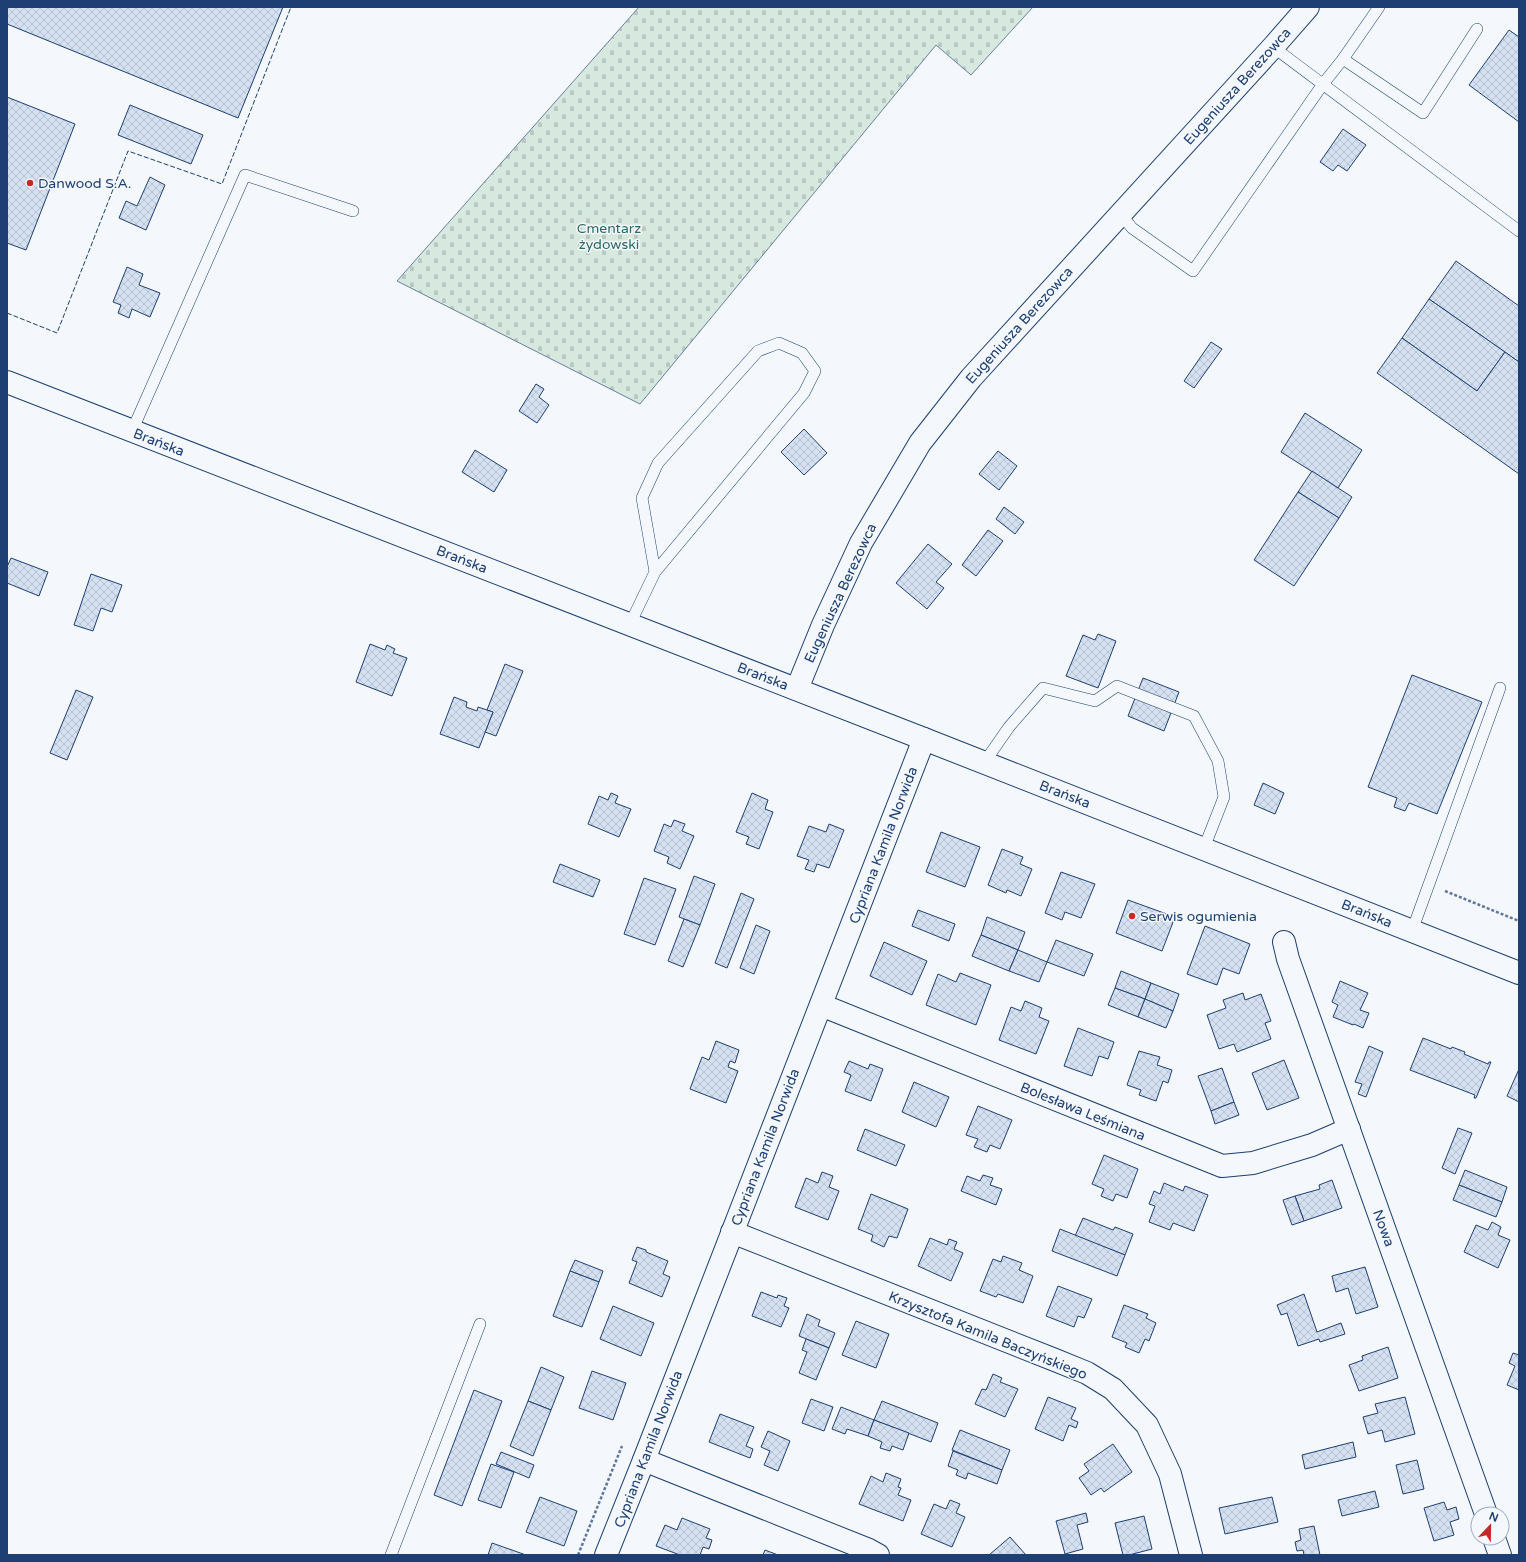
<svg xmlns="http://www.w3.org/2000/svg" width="1526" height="1562" font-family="'Varela Round',sans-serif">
<defs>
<pattern id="cemetery-stones" width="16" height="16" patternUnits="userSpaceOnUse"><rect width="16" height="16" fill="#d7e8df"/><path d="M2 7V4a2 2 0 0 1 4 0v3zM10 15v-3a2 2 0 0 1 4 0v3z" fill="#b8c8c3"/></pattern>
<pattern id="building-cross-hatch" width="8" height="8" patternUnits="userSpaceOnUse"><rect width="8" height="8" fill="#d5e0f0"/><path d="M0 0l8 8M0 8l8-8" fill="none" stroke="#b6c1d1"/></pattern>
</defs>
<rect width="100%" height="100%" fill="#f4f7fb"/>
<polygon fill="url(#cemetery-stones)" stroke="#687fa3" points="639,7 1033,7 971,75 936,45 640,404 397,281"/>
<g fill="url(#building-cross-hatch)" stroke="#1d3f73">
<polygon points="7,7 283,7 238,118 7,24"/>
<polygon points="1509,30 1519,37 1519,122 1469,85"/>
<polygon points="7,97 75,124 26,250 7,243"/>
<polygon points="130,105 203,135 191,164 118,135"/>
<polygon points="1343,129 1366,145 1347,171 1338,165 1333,171 1320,162"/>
<polygon points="150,177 165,185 146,230 119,218 126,201 137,206"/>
<polygon points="1456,261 1519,306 1519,362 1429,299"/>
<polygon points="127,267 143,274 139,285 160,293 150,317 132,309 129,318 118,313 121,305 113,302"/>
<polygon points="1429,299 1505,352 1477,391 1402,338"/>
<polygon points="1402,338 1477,391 1505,352 1519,362 1519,474 1377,373"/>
<polygon points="1211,342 1222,349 1194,388 1184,381"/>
<polygon points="536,384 544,389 539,397 549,405 537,423 519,411"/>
<polygon points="1305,413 1362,450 1338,488 1281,452"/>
<polygon points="804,429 827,453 804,475 781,452"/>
<polygon points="475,450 507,470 494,492 462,472"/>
<polygon points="998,451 1017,466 999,490 979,474"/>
<polygon points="1312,471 1352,497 1339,518 1298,492"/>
<polygon points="1298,492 1339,518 1294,586 1254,560"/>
<polygon points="1004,507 1024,522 1015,534 996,519"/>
<polygon points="988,530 1003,541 976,576 962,565"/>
<polygon points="928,544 952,564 936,582 944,588 927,609 896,583"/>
<polygon points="11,558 48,572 39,596 7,583 7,567"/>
<polygon points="91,574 122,585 112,612 101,608 93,631 74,625"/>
<polygon points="1098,634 1116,641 1098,688 1066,676 1083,635 1095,640"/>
<polygon points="370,644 385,650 387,645 395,649 393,653 407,658 392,696 356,682"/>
<polygon points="505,664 523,671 496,736 485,732 493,712 487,710"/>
<polygon points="1412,675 1482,702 1437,814 1409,803 1405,811 1394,807 1397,798 1368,787"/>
<polygon points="1143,678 1179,692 1164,731 1128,716"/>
<polygon points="76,690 93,697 67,760 50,753"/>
<polygon points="454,697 467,702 466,707 477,711 478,707 493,712 479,748 440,734"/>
<polygon points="1263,783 1284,793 1275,814 1254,805"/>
<polygon points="611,793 618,796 615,803 631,809 619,837 588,824 599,796 608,800"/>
<polygon points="752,793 768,800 765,809 773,812 759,849 746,844 749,837 736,832"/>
<polygon points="674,820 685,824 682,831 694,836 680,869 667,863 669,857 654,851 664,824 671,827"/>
<polygon points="829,824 844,830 829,868 817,864 814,872 805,869 809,860 797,856 809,826 826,832"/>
<polygon points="941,832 980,847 965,887 926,872"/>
<polygon points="1002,849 1023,857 1020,864 1032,869 1021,896 1007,890 1006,893 988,885"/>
<polygon points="560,864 600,880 593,897 553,882"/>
<polygon points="1061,872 1095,884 1081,918 1065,912 1062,920 1045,913"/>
<polygon points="694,876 715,884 700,925 679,917"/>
<polygon points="644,878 676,889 655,945 624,934"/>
<polygon points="741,893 754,899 727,968 715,963"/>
<polygon points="1128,900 1175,917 1162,951 1116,933"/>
<polygon points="918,910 955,924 949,941 912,926"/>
<polygon points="987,917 1025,932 1018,950 981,935"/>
<polygon points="684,919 700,925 683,967 668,961"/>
<polygon points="756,925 770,931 754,974 740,968"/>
<polygon points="1205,926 1250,944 1239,974 1223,968 1217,985 1187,974"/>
<polygon points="981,935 1018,950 1009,971 972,956"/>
<polygon points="1056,940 1093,954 1084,976 1047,962"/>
<polygon points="884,942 927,961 912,995 870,976"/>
<polygon points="1018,950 1047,962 1039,982 1009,971"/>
<polygon points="1121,971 1151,983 1145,999 1115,988"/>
<polygon points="960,973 991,985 976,1025 926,1005 938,974 956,982"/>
<polygon points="1340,981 1368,993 1360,1010 1369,1013 1363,1028 1354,1024 1353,1025 1333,1017 1338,1005 1332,1002"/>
<polygon points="1151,983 1179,994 1173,1011 1145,999"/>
<polygon points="1115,988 1145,999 1138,1017 1108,1005"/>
<polygon points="1243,993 1245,1000 1261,994 1271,1021 1265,1023 1271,1039 1237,1052 1234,1044 1219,1049 1207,1015 1226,1008 1223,1000"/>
<polygon points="1145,999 1173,1011 1166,1028 1138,1017"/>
<polygon points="1025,1001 1042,1008 1039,1017 1049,1021 1036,1054 999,1040 1011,1007 1021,1011"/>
<polygon points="1078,1028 1114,1042 1108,1059 1099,1056 1092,1076 1064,1066"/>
<polygon points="1423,1038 1451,1049 1452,1047 1465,1052 1464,1054 1488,1064 1489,1062 1491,1062 1476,1098 1474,1098 1475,1095 1410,1070"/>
<polygon points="716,1041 739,1050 735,1063 730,1061 728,1067 738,1071 726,1103 690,1089 702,1057 709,1060"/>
<polygon points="1369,1046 1383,1052 1366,1097 1358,1094 1362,1084 1355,1082"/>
<polygon points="1139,1051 1160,1057 1157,1065 1172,1070 1168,1083 1163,1081 1156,1101 1139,1095 1141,1090 1127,1085"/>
<polygon points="1284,1060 1299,1098 1267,1110 1252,1073"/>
<polygon points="849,1061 868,1069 870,1064 883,1069 871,1101 845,1091 851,1075 844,1072"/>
<polygon points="1222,1068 1234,1102 1211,1111 1198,1076"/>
<polygon points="1519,1069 1519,1102 1507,1096"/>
<polygon points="914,1082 949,1097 936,1127 902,1112"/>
<polygon points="1234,1102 1239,1115 1215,1124 1211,1111"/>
<polygon points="978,1106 1012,1120 1000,1149 990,1145 987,1152 974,1147 978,1139 966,1135"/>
<polygon points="1458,1128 1472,1133 1455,1174 1442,1168"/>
<polygon points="865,1129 905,1145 896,1166 857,1150"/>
<polygon points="1104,1155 1138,1169 1127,1198 1116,1194 1113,1201 1101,1196 1104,1189 1092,1184"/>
<polygon points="1465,1170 1507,1187 1502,1202 1459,1185"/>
<polygon points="822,1172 833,1176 829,1187 839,1191 828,1220 795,1207 806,1178 818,1183"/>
<polygon points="983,1175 993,1178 990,1185 1002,1189 996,1205 961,1191 967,1176 980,1181"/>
<polygon points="1332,1180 1342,1208 1304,1221 1295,1196 1320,1189 1319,1185"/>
<polygon points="1164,1183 1183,1191 1185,1186 1208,1195 1194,1231 1173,1223 1170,1230 1149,1222 1155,1206 1149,1204 1154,1191 1160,1194"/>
<polygon points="1459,1185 1502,1202 1496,1217 1453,1200"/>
<polygon points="871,1194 908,1209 897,1238 889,1236 884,1247 871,1241 873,1235 858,1229"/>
<polygon points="1295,1196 1304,1221 1292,1225 1283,1200"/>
<polygon points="1083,1218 1113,1230 1115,1227 1133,1234 1125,1255 1075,1236"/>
<polygon points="1492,1222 1501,1227 1498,1235 1510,1240 1498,1268 1464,1252 1476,1225 1488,1230"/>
<polygon points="1060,1229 1125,1255 1117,1276 1052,1251"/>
<polygon points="930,1238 947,1245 949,1239 957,1242 954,1249 963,1253 951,1281 918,1266"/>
<polygon points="637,1247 646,1250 646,1252 668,1261 663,1274 670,1277 662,1297 629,1283 637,1262 632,1260"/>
<polygon points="1003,1256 1022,1263 1019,1270 1033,1276 1023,1303 998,1294 996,1297 980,1291 993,1259 1001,1262"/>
<polygon points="575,1260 603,1271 599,1282 570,1271"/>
<polygon points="1365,1267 1378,1307 1356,1314 1348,1288 1336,1292 1332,1276"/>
<polygon points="570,1271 599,1282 582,1327 553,1316"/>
<polygon points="1058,1286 1092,1299 1084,1318 1078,1316 1074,1327 1046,1316"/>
<polygon points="761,1292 777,1298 778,1295 787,1298 784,1306 789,1308 781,1327 752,1316"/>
<polygon points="1304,1294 1317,1332 1341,1323 1345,1334 1320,1342 1319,1339 1298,1346 1287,1313 1281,1315 1277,1305"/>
<polygon points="1124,1305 1148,1314 1146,1318 1156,1323 1149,1341 1145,1339 1139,1353 1125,1347 1127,1343 1112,1337"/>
<polygon points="613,1306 654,1323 641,1356 600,1339"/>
<polygon points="807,1314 820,1320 818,1326 835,1333 829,1348 799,1336"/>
<polygon points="856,1321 889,1334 876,1368 842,1355"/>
<polygon points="806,1339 829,1348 816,1380 799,1373 807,1352 802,1350"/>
<polygon points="1388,1347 1398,1378 1359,1391 1349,1365 1363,1360 1362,1356"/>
<polygon points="1513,1353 1519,1355 1519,1390 1507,1385 1515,1366 1509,1363"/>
<polygon points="541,1367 564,1377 551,1410 528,1401"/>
<polygon points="592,1371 626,1383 613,1420 579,1408"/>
<polygon points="993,1374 1002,1378 1000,1382 1018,1389 1005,1417 975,1404 982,1389 986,1390"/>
<polygon points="474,1390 502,1401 462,1506 434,1495"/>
<polygon points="1048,1397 1076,1408 1071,1419 1078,1422 1076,1428 1069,1425 1063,1441 1035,1429"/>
<polygon points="1405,1397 1415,1434 1385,1442 1382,1430 1368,1434 1363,1417 1378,1413 1375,1404"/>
<polygon points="811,1399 833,1407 824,1431 802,1423"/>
<polygon points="528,1401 551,1410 533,1456 510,1446"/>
<polygon points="882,1401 938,1423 931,1442 874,1420"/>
<polygon points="841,1407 874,1420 868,1436 847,1429 845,1434 832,1429"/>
<polygon points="720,1414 754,1427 746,1446 753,1449 750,1458 709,1442"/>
<polygon points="874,1420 909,1433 903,1450 892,1446 890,1451 880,1448 882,1442 868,1436"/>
<polygon points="960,1430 1010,1450 1002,1470 952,1450"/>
<polygon points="768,1431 790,1441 778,1471 764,1465 770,1451 761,1447"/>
<polygon points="1353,1442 1356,1457 1305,1469 1302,1455"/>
<polygon points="1113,1444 1132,1472 1104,1492 1101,1488 1091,1495 1079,1478 1089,1471 1084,1464"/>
<polygon points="953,1451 1002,1470 997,1484 968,1473 966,1479 956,1475 958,1470 948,1466"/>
<polygon points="501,1452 534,1465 529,1478 496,1464"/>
<polygon points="1417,1460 1424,1489 1403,1494 1396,1465"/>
<polygon points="491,1464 514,1472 501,1508 478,1500"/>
<polygon points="886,1473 901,1479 898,1487 901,1488 898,1495 911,1500 903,1521 859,1504 871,1476 883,1482"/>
<polygon points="1375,1491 1379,1507 1342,1516 1338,1500"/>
<polygon points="540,1497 577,1511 564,1546 526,1532"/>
<polygon points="1272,1497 1278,1522 1225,1534 1219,1508"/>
<polygon points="950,1500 960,1504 956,1513 965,1517 952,1547 921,1534 934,1504 946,1509"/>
<polygon points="1444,1502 1447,1510 1456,1507 1459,1519 1450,1522 1454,1535 1434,1541 1424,1508"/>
<polygon points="1086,1513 1088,1522 1077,1525 1083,1549 1065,1554 1056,1521"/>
<polygon points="1144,1516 1152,1549 1129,1555 1123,1555 1115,1523"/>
<polygon points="682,1518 710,1529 706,1538 712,1540 709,1549 703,1547 700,1555 680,1555 656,1546 665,1525 677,1530"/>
<polygon points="1314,1526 1320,1555 1304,1555 1303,1550 1297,1551 1295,1542 1301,1540 1299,1529"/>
<polygon points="1010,1537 1026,1555 989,1555"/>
<polygon points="492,1543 526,1555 488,1555"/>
<polygon points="765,1550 778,1555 763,1555"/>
</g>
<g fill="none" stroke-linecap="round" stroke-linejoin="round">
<g stroke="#1d3f73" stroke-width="12">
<g id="service">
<polyline points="1273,47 1519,231"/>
<polyline points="1343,59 1423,113 1477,29"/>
<polyline points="1120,213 1132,228 1193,271 1323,84 1343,59 1379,7"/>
<polyline points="132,431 245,175 353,211"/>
<polyline points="630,624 655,572 804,393 815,371 802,353 779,343 758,351 658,463 642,498 655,572"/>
<polyline points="984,763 1009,727 1043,688 1095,701 1117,686 1194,716 1218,761 1224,797 1204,848"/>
<polyline points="1412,931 1500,688"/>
<polyline points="391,1555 480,1324"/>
</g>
</g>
<g stroke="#1d3f73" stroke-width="24">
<g id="minor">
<polyline points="1284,942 1288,959 1486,1514"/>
<polyline points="821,1005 1222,1166 1253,1163 1312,1145 1349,1129"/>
<polyline points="732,1232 1055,1360 1087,1373 1113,1389 1147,1425 1170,1474 1191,1555"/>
<polyline points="644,1460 869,1550 878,1555"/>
<polyline points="1494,1538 1500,1555"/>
<polyline points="606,1555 644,1460 924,739"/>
</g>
</g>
<g stroke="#1d3f73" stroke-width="24">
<g id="tertiary">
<polyline points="7,382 924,739 1519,973"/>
<polyline points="797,689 823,625 861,543 920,443 971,378 1273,47 1308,7"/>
</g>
</g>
<g stroke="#5e769c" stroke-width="2.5" stroke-dasharray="3 2" stroke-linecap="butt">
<polyline points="1445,891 1519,921"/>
<polyline points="578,1555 622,1446"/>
</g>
<use href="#service" stroke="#f4f7fb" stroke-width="11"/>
<use href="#minor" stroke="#f4f7fb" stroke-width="22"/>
<use href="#tertiary" stroke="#f4f7fb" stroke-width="22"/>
<polyline stroke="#1d3f73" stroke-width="1" stroke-dasharray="5 2" stroke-linecap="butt" points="7,313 57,333 128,151 222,184 291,7"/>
</g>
<g fill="#c62828" stroke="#f4f7fb" stroke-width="1.5">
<circle cx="30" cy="183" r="4"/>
<circle cx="1132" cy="916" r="4"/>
</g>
<g text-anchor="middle" stroke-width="3" stroke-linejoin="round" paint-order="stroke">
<g font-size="14" fill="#1d3f73" stroke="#f4f7fb">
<text transform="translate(1237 86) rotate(-48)" y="5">Eugeniusza Berezowca</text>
<text transform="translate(1019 325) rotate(-48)" y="5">Eugeniusza Berezowca</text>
<text transform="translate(159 442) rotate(21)" y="5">Brańska</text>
<text transform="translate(462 559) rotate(21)" y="5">Brańska</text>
<text transform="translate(840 593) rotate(-65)" y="5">Eugeniusza Berezowca</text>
<text transform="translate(763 676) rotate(21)" y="5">Brańska</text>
<text transform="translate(1065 794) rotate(21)" y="5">Brańska</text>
<text transform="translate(883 845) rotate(-69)" y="5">Cypriana Kamila Norwida</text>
<text transform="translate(1367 913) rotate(22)" y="5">Brańska</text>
<text transform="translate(1083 1111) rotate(22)" y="5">Bolesława Leśmiana</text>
<text transform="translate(765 1147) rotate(-69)" y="5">Cypriana Kamila Norwida</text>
<text transform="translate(1384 1228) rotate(70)" y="5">Nowa</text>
<text transform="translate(988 1335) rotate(22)" y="5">Krzysztofa Kamila Baczyńskiego</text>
<text transform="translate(648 1449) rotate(-69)" y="5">Cypriana Kamila Norwida</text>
</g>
<g font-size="14" fill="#1d3f73" stroke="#f4f7fb" text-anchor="start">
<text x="38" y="188">Danwood S.A.</text>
<text x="1140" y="921">Serwis ogumienia</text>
</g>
<g font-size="14" fill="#2c6c60" stroke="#f4f7fb">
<text x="609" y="233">Cmentarz<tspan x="609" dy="16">żydowski</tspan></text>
</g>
</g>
<rect width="1526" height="1562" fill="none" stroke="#1d3f73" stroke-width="16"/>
<g transform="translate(1490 1526) rotate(22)"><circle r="19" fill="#f4f7fb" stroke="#9eadc5"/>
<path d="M0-3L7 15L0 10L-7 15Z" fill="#c62828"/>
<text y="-6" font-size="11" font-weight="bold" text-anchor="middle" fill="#1d3f73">N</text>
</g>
</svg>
